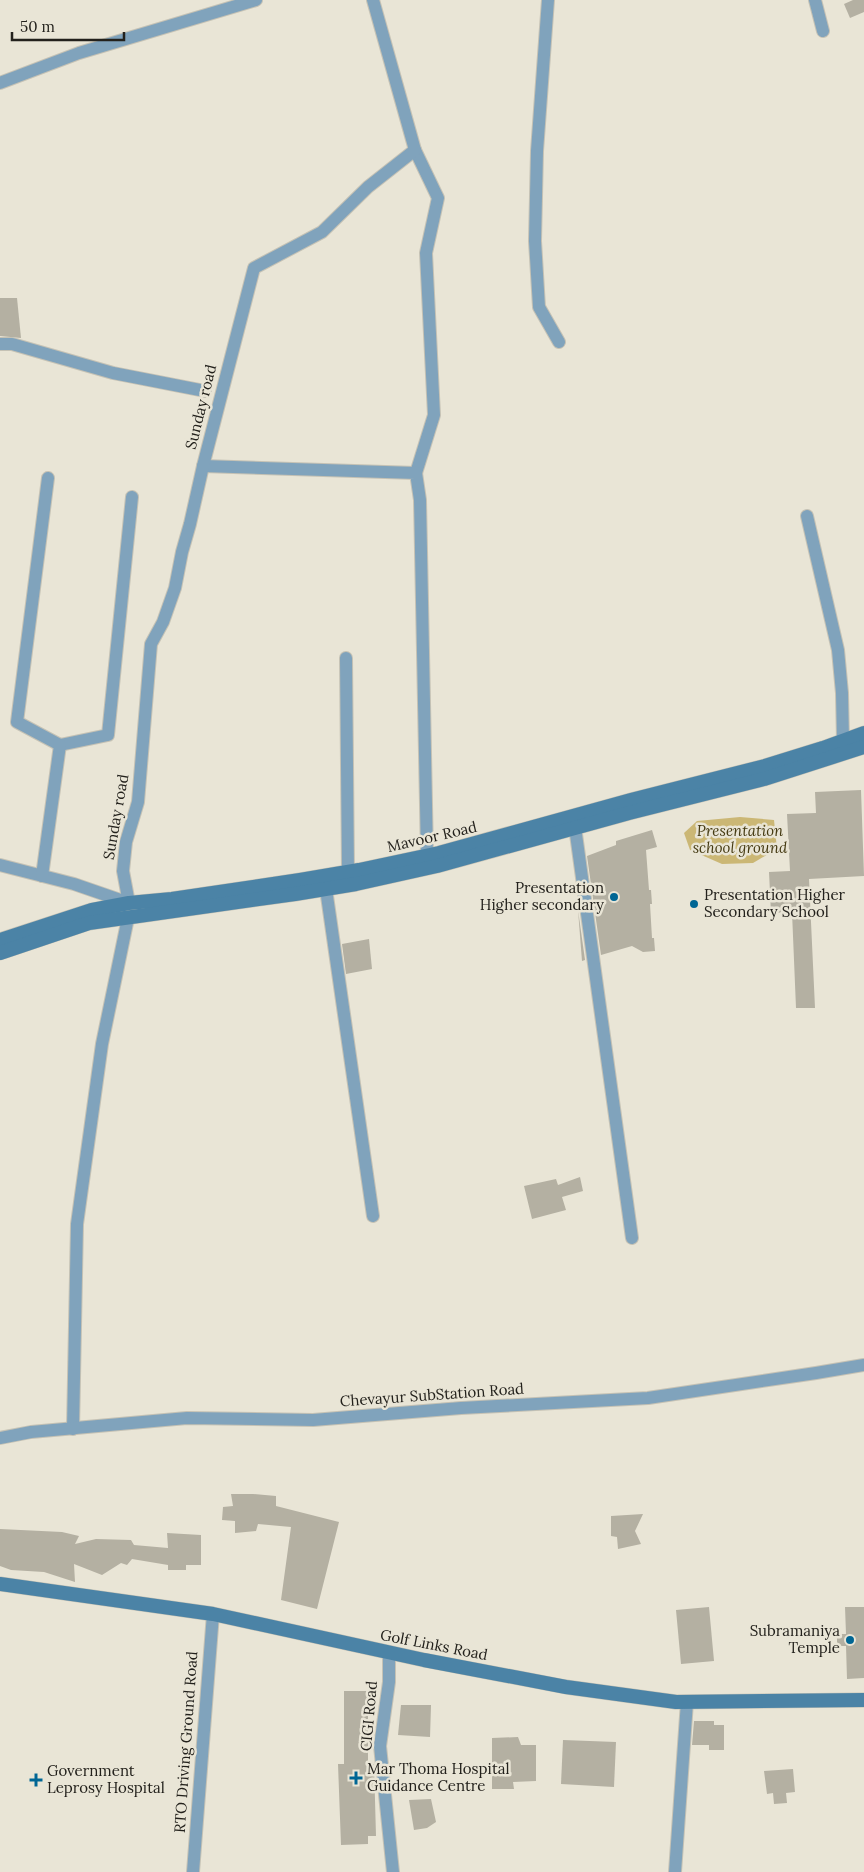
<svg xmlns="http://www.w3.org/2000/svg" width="864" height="1872" font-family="Lora,serif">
<rect width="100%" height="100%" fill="#e9e5d6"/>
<polygon fill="#cbb775" points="740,817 774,820 777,849 753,863 722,864 690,850 684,833 697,821"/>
<g fill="#b4b0a2">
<polygon points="853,0 864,0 864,12 850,18 844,4"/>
<polygon points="0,298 17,298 21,338 0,336"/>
<polygon points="861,790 864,876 809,879 815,1008 796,1008 792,912 771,913 769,872 790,871 787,814 816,813 815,792"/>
<polygon points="652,830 657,847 646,850 649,890 651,890 652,904 650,904 652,938 654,938 655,951 643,952 632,946 601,955 587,856 616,845 616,841"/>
<polygon points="578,910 585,960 582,961"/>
<polygon points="369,939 372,969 346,974 342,944"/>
<polygon points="580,1177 583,1191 562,1197 566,1210 532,1219 524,1186 556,1179 558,1185"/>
<polygon points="231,1494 253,1494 276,1496 276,1506 339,1522 317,1609 281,1600 291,1527 258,1524 256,1531 235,1533 235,1521 222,1520 223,1507 233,1506"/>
<polygon points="643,1514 635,1531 641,1544 618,1549 617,1537 611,1536 611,1516"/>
<polygon points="0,1529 62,1532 79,1536 75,1544 96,1539 131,1540 134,1545 168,1548 167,1533 201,1535 201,1565 186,1565 186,1570 168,1570 168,1565 132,1559 127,1565 121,1563 102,1575 74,1564 75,1582 44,1572 11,1570 0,1566"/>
<polygon points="709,1607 714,1661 681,1664 676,1610"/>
<polygon points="845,1607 864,1607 864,1678 847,1679 846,1646 837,1646 837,1634 846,1634"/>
<polygon points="344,1691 368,1691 368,1763 374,1764 376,1836 368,1836 368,1844 341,1845 338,1764 344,1764"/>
<polygon points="401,1705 431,1705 430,1737 398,1735"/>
<polygon points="694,1721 714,1721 714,1725 724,1725 724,1750 709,1750 709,1745 692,1745"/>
<polygon points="518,1737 521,1745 536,1745 536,1781 513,1782 514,1789 492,1789 492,1738"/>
<polygon points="563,1740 616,1742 614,1787 561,1784"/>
<polygon points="793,1769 795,1792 786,1793 787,1803 774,1804 773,1793 767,1794 764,1771"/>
<polygon points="431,1799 436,1822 427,1828 414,1830 409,1800"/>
</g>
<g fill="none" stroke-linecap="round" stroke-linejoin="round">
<g stroke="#c5c2b5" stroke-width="14">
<g id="minor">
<polyline points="548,0 537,151 535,241 539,307 559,342"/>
<polyline points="815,0 823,31"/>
<polyline points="0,83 79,53 256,0"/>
<polyline points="415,150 438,198 426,253 434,415 416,473"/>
<polyline points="0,344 12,344 113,373 205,391"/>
<polyline points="203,466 416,473 420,500 427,855"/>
<polyline points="807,516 838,650 842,693 843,741"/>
<polyline points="346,658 348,872"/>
<polyline points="60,745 108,735 132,497"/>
<polyline points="575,827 632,1238"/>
<polyline points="0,865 74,884 129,903 123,871 126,842 138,802 151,644 163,622 175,588 182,552 190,524 203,466 254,268 322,232 368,187 415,150 373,0"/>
<polyline points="42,876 60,745 17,722 48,478"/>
<polyline points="326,889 373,1216"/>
<polyline points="73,1429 77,1224 102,1044 128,918"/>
<polyline points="0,1438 31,1432 187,1418 313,1420 461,1408 648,1398 816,1373 864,1365"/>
<polyline points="389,1653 389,1682 380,1746 393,1872"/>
<polyline points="193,1872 213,1614"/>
<polyline points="675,1872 687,1702"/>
</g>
</g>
<g stroke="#c5c2b5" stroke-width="15">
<g id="secondary">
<polyline points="0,940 92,910 129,903 172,899 300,880 359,870 439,853 631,800 765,766 823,748 864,733"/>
<polyline points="0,953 89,923 295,894 356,884 437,866 629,813 764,779 864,747"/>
<polyline points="0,1584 213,1614 424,1660 566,1687 676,1702 864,1700"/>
</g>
</g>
<use href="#minor" stroke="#80a3bc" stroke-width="12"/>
<use href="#secondary" stroke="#4b83a6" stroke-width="14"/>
</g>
<g fill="#006694" stroke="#e9e5d6" stroke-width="2">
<circle cx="614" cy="897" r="5"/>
<circle cx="694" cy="904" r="5"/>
<circle cx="850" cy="1640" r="5"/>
<path d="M353.5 1770.5h5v5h5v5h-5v5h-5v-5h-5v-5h5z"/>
<path d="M33.5 1772.5h5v5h5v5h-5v5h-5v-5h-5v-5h5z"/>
</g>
<g text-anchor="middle" stroke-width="5" stroke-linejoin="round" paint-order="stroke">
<g font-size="15" fill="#23211c" stroke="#e9e5d6">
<text transform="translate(201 407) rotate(-76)" y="5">Sunday road</text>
<text transform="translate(116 817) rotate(-80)" y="5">Sunday road</text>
<text transform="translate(432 837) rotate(-13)" y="5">Mavoor Road</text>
<text transform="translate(432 1395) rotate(-4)" y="5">Chevayur SubStation Road</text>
<text transform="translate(434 1645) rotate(11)" y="5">Golf Links Road</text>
<text transform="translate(369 1716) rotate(-85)" y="5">CIGI Road</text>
<text transform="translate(186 1742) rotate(-86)" y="5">RTO Driving Ground Road</text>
</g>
<g font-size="15" font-style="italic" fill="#453a12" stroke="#e9e5d6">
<text x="740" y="836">Presentation<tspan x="740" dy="17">school ground</tspan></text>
</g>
<g font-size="15" fill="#23211c" stroke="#e9e5d6" text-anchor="start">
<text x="604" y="893" text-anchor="end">Presentation<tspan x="604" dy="17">Higher secondary</tspan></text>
<text x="704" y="900">Presentation Higher<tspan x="704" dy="17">Secondary School</tspan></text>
<text x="840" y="1636" text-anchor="end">Subramaniya<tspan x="840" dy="17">Temple</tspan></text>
<text x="367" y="1774">Mar Thoma Hospital<tspan x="367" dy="17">Guidance Centre</tspan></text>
<text x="47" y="1776">Government<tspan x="47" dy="17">Leprosy Hospital</tspan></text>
</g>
</g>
<path d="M12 32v8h112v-8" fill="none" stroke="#23211c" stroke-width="2.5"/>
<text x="20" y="32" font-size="15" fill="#23211c" stroke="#e9e5d6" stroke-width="4" paint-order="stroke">50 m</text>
</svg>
